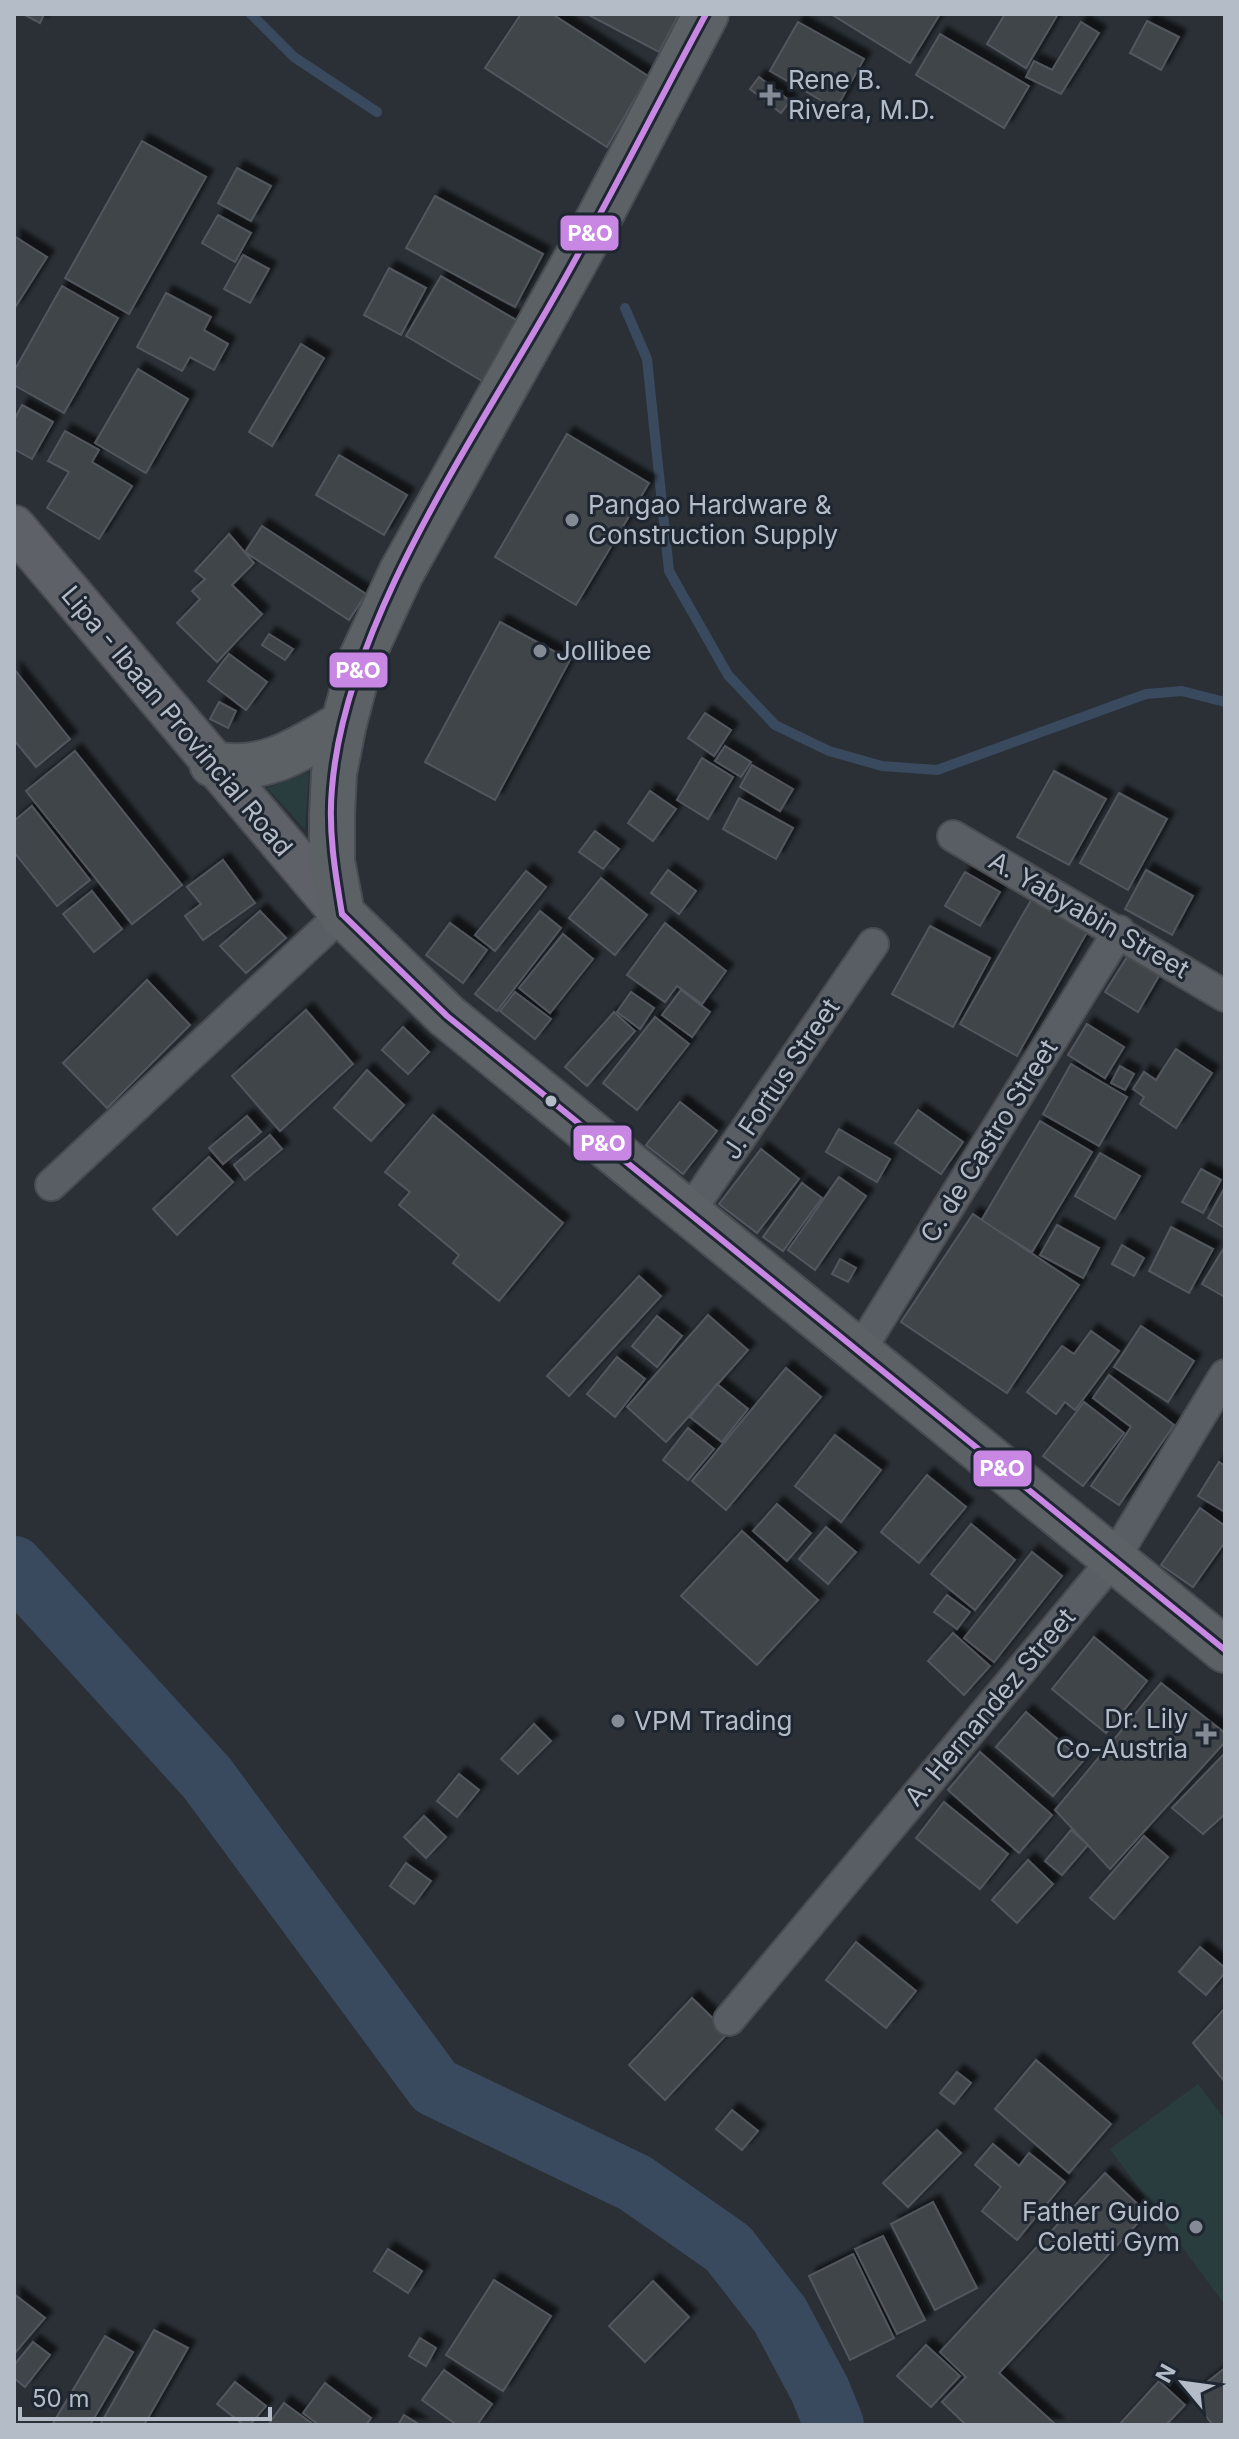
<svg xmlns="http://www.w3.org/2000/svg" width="1239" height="2439" font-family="Inter,sans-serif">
<defs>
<filter id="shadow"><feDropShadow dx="7" dy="-7" stdDeviation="2" flood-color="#0009"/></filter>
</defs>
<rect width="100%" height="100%" fill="#2a3036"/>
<g fill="#2a3d3e">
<polygon points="309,772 305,828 305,829 267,788"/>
<polygon points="1198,2084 1225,2120 1225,2305 1110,2149"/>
</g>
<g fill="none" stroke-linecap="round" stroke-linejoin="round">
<g stroke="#39495e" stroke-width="10">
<polyline points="251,14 294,57 377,112"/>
<polyline points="625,308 647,359 669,571 728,675 775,725 829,751 882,766 937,770 1146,694 1182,691 1225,702"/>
</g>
<polyline stroke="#39495e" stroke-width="60" points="14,1566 207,1778 435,2087 635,2183 728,2248 780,2315 820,2390 834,2425"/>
</g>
<g fill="#3f444a" stroke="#52575e" stroke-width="2" filter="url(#shadow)">
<polygon points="23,14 44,14 40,23"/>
<polygon points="521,14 552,14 648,76 607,147 485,68"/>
<polygon points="587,14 679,14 659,52"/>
<polygon points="831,14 940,14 910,63"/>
<polygon points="1005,14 1058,14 1026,68 987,44"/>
<polygon points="1147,21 1179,37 1161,70 1130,53"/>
<polygon points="798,22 864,59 836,109 770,71"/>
<polygon points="1081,22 1099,33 1061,94 1026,77 1034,61 1052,70"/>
<polygon points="940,34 1029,86 1004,128 916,75"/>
<polygon points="759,77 790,101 781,113 750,89"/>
<polygon points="142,141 206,177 129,314 65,278"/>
<polygon points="237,168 271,186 251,221 218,203"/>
<polygon points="435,196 543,254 515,307 406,248"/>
<polygon points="218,215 251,233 235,262 202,243"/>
<polygon points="14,236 47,257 14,309"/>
<polygon points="243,255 269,269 250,303 224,289"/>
<polygon points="389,268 426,288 401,335 364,315"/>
<polygon points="441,276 518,321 482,381 406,336"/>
<polygon points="62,286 118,318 64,413 14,385 14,371"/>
<polygon points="166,293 211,317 204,330 228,344 214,370 190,357 182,371 137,347"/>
<polygon points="301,344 324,358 272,446 249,432"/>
<polygon points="138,369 188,399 146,473 95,443"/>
<polygon points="22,405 53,422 32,459 14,449 14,420"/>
<polygon points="65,431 99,450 92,462 132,486 99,539 47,508 69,472 48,461"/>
<polygon points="567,434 649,483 576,605 495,557"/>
<polygon points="339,455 407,495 384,535 316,495"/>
<polygon points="262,526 366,594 349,620 245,552"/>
<polygon points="229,534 254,563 232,585 262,614 217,662 177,623 200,599 192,591 205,579 195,571"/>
<polygon points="500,622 570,660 495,800 425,762"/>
<polygon points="269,634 293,649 285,660 262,645"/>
<polygon points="229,654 267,682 246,710 208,681"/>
<polygon points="14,669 70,739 36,767 14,740"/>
<polygon points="219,702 236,711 228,728 210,719"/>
<polygon points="705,713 731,730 714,756 688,738"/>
<polygon points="725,746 751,762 741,777 715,761"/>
<polygon points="75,751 182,885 132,924 26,791"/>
<polygon points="702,758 733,777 708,819 677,800"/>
<polygon points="752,765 793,789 780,811 740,787"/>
<polygon points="1054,771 1106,799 1069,865 1017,837"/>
<polygon points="650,791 676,809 653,841 628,823"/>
<polygon points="1119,793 1167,819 1128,890 1080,863"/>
<polygon points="739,798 793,828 776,859 723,829"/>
<polygon points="32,806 90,880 57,906 14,852 14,821"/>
<polygon points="595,831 619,849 603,869 579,852"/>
<polygon points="223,860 255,903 203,940 185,916 201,904 187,887"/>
<polygon points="668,870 696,891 679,914 651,893"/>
<polygon points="1146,870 1193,896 1172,935 1125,909"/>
<polygon points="526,871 546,887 495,951 475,935"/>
<polygon points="965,872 1000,892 980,926 945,906"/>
<polygon points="601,878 647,915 615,955 569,918"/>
<polygon points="92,891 122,929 94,952 63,914"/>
<polygon points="1034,895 1090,927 1017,1056 960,1024"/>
<polygon points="260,911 286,938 246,973 220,946"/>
<polygon points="540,911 561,928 497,1011 475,994"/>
<polygon points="450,923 487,950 463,983 426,955"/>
<polygon points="665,923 726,971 702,1004 677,986 665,1002 627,975"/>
<polygon points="930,926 990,958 953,1027 892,994"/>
<polygon points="563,934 593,959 550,1013 519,988"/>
<polygon points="1127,957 1159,976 1138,1012 1105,992"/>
<polygon points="147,980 190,1025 107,1108 63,1063"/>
<polygon points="681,990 710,1012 692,1037 662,1015"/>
<polygon points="515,992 551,1019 535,1039 500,1011"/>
<polygon points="631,992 654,1008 640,1029 617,1012"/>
<polygon points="306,1010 353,1064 280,1131 232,1076"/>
<polygon points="614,1012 635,1031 587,1086 565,1067"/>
<polygon points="655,1017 689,1044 637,1110 603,1083"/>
<polygon points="1087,1024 1124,1047 1105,1078 1068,1055"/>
<polygon points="403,1027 429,1052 408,1074 382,1050"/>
<polygon points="1176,1049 1212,1073 1176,1128 1140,1104 1144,1097 1133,1089 1144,1072 1156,1080"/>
<polygon points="1071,1064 1127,1097 1099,1146 1043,1114"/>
<polygon points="1120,1066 1134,1074 1125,1090 1111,1083"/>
<polygon points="367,1070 404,1105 371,1141 334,1108"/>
<polygon points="680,1102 717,1131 683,1174 646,1145"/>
<polygon points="918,1110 963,1142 941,1174 895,1143"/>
<polygon points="433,1115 563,1223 499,1301 453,1263 459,1255 399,1205 410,1192 385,1172"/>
<polygon points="247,1116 261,1132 223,1164 209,1148"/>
<polygon points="1040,1121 1092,1152 1032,1252 981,1221"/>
<polygon points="839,1129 890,1159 877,1182 826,1152"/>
<polygon points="270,1135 282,1149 245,1180 234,1165"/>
<polygon points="761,1149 799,1179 757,1233 719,1204"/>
<polygon points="1100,1153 1140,1176 1115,1219 1075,1196"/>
<polygon points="209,1157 233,1182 177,1235 153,1209"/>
<polygon points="1201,1169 1221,1180 1203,1213 1182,1202"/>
<polygon points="839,1177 866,1196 815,1270 788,1250"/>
<polygon points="802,1183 822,1198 783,1251 763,1237"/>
<polygon points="1225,1187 1225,1228 1208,1218"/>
<polygon points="973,1214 1079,1285 1007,1393 901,1322"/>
<polygon points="1057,1225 1099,1248 1083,1278 1040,1255"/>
<polygon points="1171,1227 1213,1249 1189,1293 1149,1271"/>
<polygon points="1122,1245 1144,1258 1134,1276 1112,1264"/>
<polygon points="1225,1246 1225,1297 1202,1284"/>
<polygon points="840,1259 856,1268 848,1282 832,1274"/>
<polygon points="639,1276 661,1296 569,1396 547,1376"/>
<polygon points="708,1315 748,1350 666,1442 627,1407"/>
<polygon points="657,1316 682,1336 657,1367 632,1346"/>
<polygon points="1141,1326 1194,1361 1168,1402 1114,1367"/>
<polygon points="1091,1331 1119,1351 1075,1410 1065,1402 1056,1414 1027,1392 1062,1346 1074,1354"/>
<polygon points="617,1357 645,1379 615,1417 587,1394"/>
<polygon points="786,1368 821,1397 726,1510 692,1481"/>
<polygon points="1109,1375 1174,1425 1119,1505 1091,1486 1131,1427 1093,1398"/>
<polygon points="717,1384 748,1409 722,1442 690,1417"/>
<polygon points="1084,1402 1124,1433 1083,1486 1043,1456"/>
<polygon points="688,1428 714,1449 688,1480 663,1460"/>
<polygon points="835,1435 881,1470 841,1522 795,1486"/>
<polygon points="1219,1462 1225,1466 1225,1512 1198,1496"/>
<polygon points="927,1475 966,1507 919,1563 881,1532"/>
<polygon points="777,1504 811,1533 787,1561 753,1531"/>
<polygon points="1200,1508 1225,1526 1225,1542 1193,1587 1161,1565"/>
<polygon points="971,1524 1015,1560 975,1610 931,1574"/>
<polygon points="826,1527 856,1552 828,1584 799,1559"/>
<polygon points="742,1531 818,1600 757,1665 681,1596"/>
<polygon points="1032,1552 1062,1576 994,1662 964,1638"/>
<polygon points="947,1595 970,1612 957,1629 934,1612"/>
<polygon points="953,1633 990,1666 964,1695 928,1661"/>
<polygon points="1094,1637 1147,1681 1106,1733 1052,1689"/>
<polygon points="1161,1683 1225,1733 1225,1742 1110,1869 1055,1810"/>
<polygon points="1026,1712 1083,1761 1053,1796 996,1747"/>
<polygon points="534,1724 551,1741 518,1774 501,1759"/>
<polygon points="980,1752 1052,1815 1019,1853 948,1790"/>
<polygon points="1225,1753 1225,1814 1203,1834 1172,1808"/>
<polygon points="459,1774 479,1790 457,1817 437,1801"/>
<polygon points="944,1802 1008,1854 980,1889 916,1838"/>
<polygon points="424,1816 446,1837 426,1858 404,1837"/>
<polygon points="1071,1830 1088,1845 1062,1875 1045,1861"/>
<polygon points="1144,1836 1168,1857 1114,1919 1090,1898"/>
<polygon points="1028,1860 1053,1884 1017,1923 992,1900"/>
<polygon points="406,1863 431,1881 414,1904 390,1886"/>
<polygon points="856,1942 916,1991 886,2028 826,1980"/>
<polygon points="1200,1947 1225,1968 1225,1973 1206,1995 1179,1972"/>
<polygon points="692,1998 728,2033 665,2100 629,2065"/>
<polygon points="1225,2008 1225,2082 1193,2043"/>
<polygon points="1036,2060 1111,2124 1069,2173 995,2109"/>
<polygon points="957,2072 971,2083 954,2104 940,2093"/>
<polygon points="732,2110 758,2131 742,2150 716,2129"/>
<polygon points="937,2130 961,2153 908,2207 883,2183"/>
<polygon points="993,2144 1019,2166 1029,2153 1065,2182 1017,2240 982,2211 1001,2187 975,2165"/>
<polygon points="1105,2173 1147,2213 999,2373 1056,2425 966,2425 942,2402 966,2377 940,2352"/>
<polygon points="933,2202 977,2288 935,2310 891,2224"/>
<polygon points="883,2236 925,2320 897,2334 855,2249"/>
<polygon points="388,2249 422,2271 408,2293 374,2271"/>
<polygon points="853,2254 894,2338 850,2360 809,2276"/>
<polygon points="494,2280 551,2316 503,2391 446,2355"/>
<polygon points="653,2281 689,2317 645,2362 609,2326"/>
<polygon points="14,2294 45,2318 14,2354"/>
<polygon points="154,2330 188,2348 144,2425 100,2425"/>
<polygon points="105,2336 133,2352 90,2425 52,2425"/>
<polygon points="420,2338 436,2348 426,2366 409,2356"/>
<polygon points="33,2342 50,2355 25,2387 14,2378 14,2365"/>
<polygon points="926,2345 960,2376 931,2407 897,2376"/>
<polygon points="1225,2368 1225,2425 1213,2425 1189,2396"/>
<polygon points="444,2370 492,2404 477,2425 457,2425 422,2400"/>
<polygon points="1159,2381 1185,2405 1166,2425 1119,2425"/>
<polygon points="235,2382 266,2406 250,2425 244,2425 217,2404"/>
<polygon points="325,2383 371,2418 366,2425 319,2425 303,2413"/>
<polygon points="284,2403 314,2425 268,2425"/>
<polygon points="404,2415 420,2425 398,2425"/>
</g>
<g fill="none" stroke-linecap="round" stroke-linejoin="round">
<g stroke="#484c51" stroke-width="34">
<g id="street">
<polyline points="953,836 1225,996"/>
<polyline points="51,1185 342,914"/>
<polyline points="688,1214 873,944"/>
<polyline points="859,1352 1119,931"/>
<polyline points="729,2020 1113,1560 1225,1375"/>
</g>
</g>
<g stroke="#484c51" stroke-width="46">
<polyline id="secondary" points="14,527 342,914"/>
</g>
<g stroke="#484c53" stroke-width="48">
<g id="primary">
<polyline points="706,14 598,220 401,573 361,659 344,723 334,773 332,816 332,861 342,914 447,1016 1225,1650"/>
<path d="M212,764C266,774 299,749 344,723"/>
</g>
</g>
<use href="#street" stroke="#595e65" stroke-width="30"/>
<use href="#secondary" stroke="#5e6268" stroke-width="42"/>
<use href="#primary" stroke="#5c6166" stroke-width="44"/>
<g stroke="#1e2731" stroke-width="12">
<g id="bus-1">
<polyline points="342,914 447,1016 1225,1650"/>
<path d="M342,914C335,872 328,830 332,788C345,625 472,442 552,301C606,207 654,110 706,14"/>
</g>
</g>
<use href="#bus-1" stroke="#c787e3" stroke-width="6"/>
</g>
<g fill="#848b94" stroke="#1e2731" stroke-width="3">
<path d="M766 83h8v8h8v8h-8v8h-8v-8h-8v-8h8z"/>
<circle cx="572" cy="520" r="8"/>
<circle cx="540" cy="651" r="8"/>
<circle cx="618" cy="1721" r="8"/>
<path d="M1202 1722h8v8h8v8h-8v8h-8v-8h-8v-8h8z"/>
<circle cx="1196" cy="2227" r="8"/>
</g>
<circle fill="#b4bcc7" stroke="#1e2731" stroke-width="3" cx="551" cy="1101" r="7"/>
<g text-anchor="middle" stroke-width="6" stroke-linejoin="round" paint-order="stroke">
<g font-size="26" fill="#b4bcc7" stroke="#1e2731" text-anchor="start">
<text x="788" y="89">Rene B.<tspan x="788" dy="30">Rivera, M.D.</tspan></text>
<text x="588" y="514">Pangao Hardware &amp;<tspan x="588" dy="30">Construction Supply</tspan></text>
<text x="556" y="660">Jollibee</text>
<text x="1188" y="1728" text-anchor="end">Dr. Lily<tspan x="1188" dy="30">Co-Austria</tspan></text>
<text x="634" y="1730">VPM Trading</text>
<text x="1180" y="2221" text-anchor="end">Father Guido<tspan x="1180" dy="30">Coletti Gym</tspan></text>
</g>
<g font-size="26" fill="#b4bcc7" stroke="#1e2731">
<text transform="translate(177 721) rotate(50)" y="9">Lipa - Ibaan Provincial Road</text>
<text transform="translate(1089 915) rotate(30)" y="9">A. Yabyabin Street</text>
<text transform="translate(781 1079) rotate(-56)" y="9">J. Fortus Street</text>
<text transform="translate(989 1141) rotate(-58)" y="9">C. de Castro Street</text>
<text transform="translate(990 1707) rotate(-50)" y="9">A. Hernandez Street</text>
</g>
</g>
<g stroke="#1e2731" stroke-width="3">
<rect x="559" y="214" width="61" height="38" rx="8" fill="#c787e3"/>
<rect x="328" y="651" width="61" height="38" rx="8" fill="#c787e3"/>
<rect x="572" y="1124" width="61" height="38" rx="8" fill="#c787e3"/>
<rect x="972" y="1449" width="61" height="39" rx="8" fill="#c787e3"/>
</g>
<g font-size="22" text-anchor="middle" font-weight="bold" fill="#fff">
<text x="590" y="241">P&amp;O</text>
<text x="358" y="678">P&amp;O</text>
<text x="603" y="1151">P&amp;O</text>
<text x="1002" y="1476">P&amp;O</text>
</g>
<rect width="1239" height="2439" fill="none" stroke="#b4bcc7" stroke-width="32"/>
<g transform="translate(1183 2383) rotate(299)" stroke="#1e2731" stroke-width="6" paint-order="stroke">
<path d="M0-6L14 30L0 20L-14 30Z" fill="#b4bcc7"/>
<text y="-12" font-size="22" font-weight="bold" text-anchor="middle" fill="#b4bcc7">N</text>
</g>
<path d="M20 2407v12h250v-12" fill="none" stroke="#b4bcc7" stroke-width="4"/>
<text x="32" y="2407" font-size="24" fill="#b4bcc7" stroke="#1e2731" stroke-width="6" paint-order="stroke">50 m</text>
</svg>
